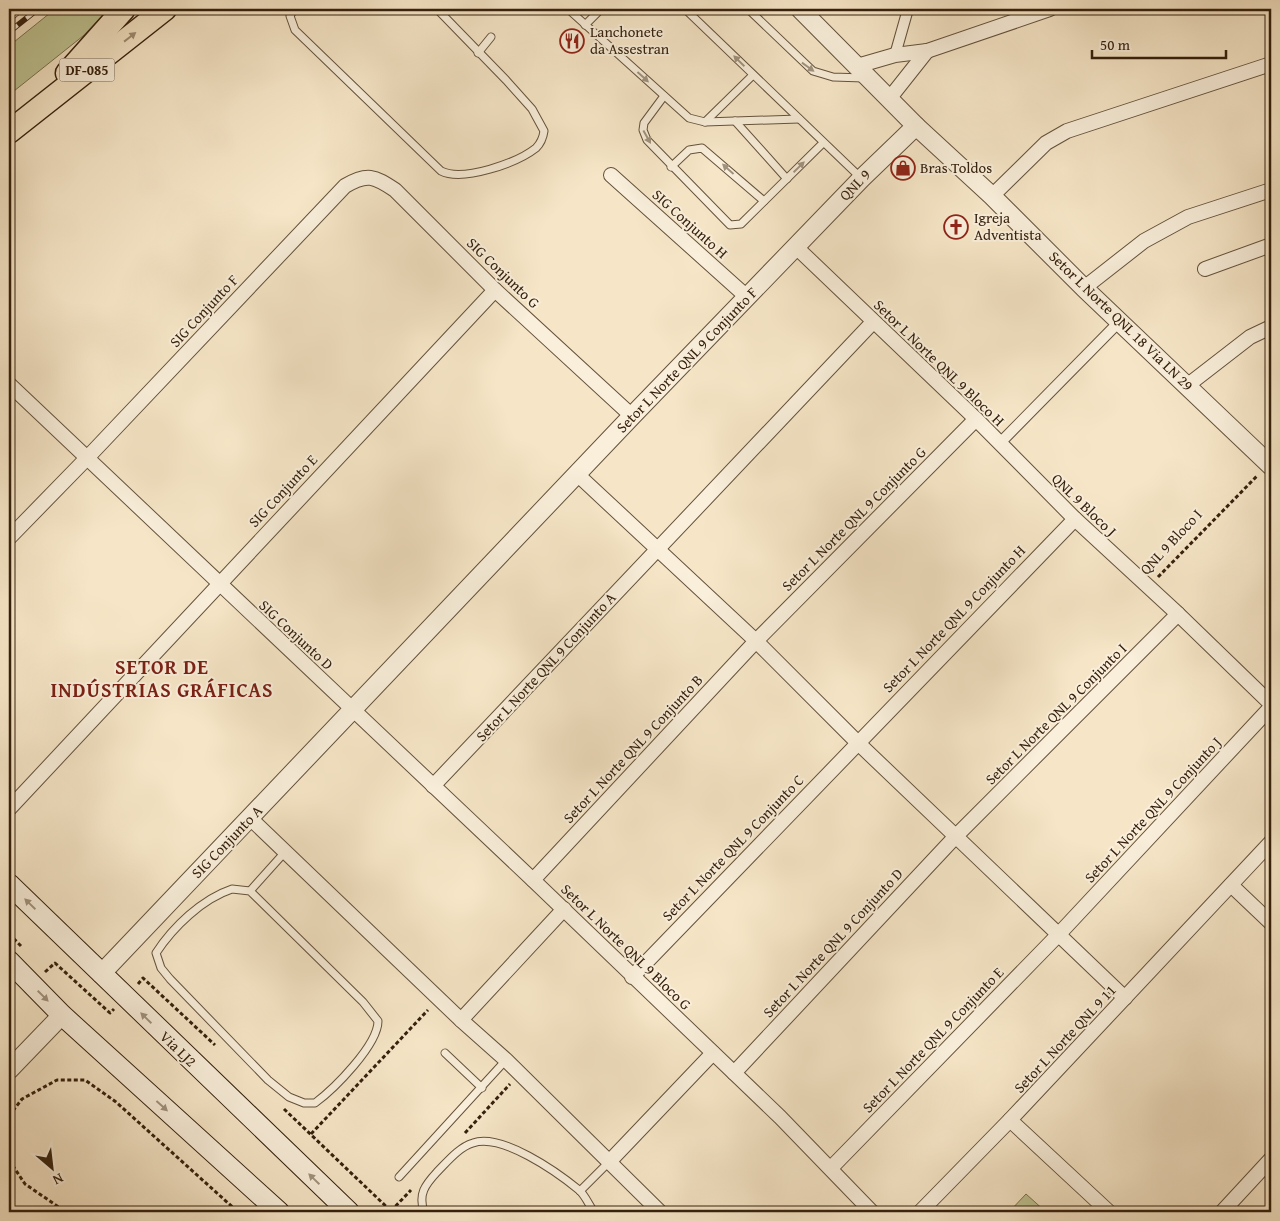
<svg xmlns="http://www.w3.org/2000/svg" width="1280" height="1221" font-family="'Gentium Book Plus',serif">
<rect width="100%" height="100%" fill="#f6e6c7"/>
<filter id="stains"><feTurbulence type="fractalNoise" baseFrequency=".004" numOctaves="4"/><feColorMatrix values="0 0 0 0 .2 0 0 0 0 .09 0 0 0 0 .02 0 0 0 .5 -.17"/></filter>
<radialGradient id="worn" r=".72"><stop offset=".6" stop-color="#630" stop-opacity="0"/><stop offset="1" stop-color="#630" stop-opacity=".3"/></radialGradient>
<g fill="#bfc493" stroke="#7a7250">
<polygon points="55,9 109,9 83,36 9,95 9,46"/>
<polygon points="1026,1194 1046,1212 1009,1212"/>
</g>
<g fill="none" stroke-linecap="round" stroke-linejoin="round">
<g stroke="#65523c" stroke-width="9">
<g id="service">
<path d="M294,9L290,16L295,30L441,171C463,182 517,163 536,148C541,143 543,138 544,131L532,109L506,80L437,9"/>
<polyline points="568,9 689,118 705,122 799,119"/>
<polyline points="685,9 861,178"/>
<polyline points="748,9 813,71 833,77 864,78"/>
<polyline points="585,25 601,9"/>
<polyline points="478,53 491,37"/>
<polyline points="664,96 644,123 643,130 647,140 730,225 741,224 823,143"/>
<polyline points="735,121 787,179"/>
<polyline points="705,122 753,75"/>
<polyline points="671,167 689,150 702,148 764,201"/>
<path d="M232,889L250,891L363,1002L378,1021C378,1045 334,1089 315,1103H304L289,1097L268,1080L170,979L161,968L156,953C173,927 202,899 232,889Z"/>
<polyline points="250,891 285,852"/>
<polyline points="445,1053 482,1088"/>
<polyline points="399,1177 506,1060"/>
<polyline points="580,1191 609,1162"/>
<path d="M424,1212C418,1194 425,1185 437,1172C447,1162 459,1147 473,1143C502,1133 557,1172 579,1190C585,1195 589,1205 594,1212"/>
</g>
</g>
<g stroke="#65523c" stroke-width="12">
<g id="pedestrian">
<polyline points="895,55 908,9"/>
<polyline points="999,444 1120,321"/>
</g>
</g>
<g stroke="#65523c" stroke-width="16">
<g id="minor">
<polyline points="857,66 895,55 927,51 1050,9"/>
<polyline points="889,99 927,51"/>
<polyline points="611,175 747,297"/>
<polyline points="992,196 1046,143 1067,131 1271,64"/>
<polyline points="796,247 976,419 1075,519 1178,614 1271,704"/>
<polyline points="1205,269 1271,245"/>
<polyline points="1084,288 1144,241 1188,217 1271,190"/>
<polyline points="9,384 533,880 780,1117 872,1212"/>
<polyline points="1188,385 1250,337 1271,327"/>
<polyline points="578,475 756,641 857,742 1125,998"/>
<path d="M9,538L87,458L345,186C367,173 374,176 395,190L495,290L632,416"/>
<polyline points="433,786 873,322"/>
<polyline points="9,809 495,290"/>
<polyline points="250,818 461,1020 506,1060 660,1212"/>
<polyline points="533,880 756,641 976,419"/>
<polyline points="1231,885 1271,923"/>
<polyline points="632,977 1075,519"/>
<polyline points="461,1020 564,909"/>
<polyline points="734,1073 956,836 1178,614"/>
<polyline points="1010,1120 1109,1212"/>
<polyline points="609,1162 713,1053"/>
<polyline points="831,1168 1059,934 1271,707"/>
<polyline points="920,1212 1010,1120 1271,842"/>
<polyline points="1222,1212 1271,1159"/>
</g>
</g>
<g stroke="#65523c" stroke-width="20">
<g id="tertiary">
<polyline points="800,9 916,126 992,196 1084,288 1271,466"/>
<polyline points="101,974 632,416 862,178 916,126"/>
<polyline points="9,1070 62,1015"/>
</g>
</g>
<g stroke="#35200d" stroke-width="22">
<g id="secondary">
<polyline points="9,884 349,1212"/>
<polyline points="9,961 62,1015 279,1212"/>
</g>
</g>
<g stroke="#35200d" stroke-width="25">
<g id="primary">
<polyline points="67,73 124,9"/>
<polyline points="9,132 165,9"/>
</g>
</g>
<g stroke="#35200d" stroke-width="3" stroke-dasharray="4 2.5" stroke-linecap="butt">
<polyline points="1158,577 1257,476"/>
<polyline points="9,934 21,946"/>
<polyline points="45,972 55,963 110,1013 114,1009"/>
<polyline points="138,984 143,978 215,1045"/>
<polyline points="284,1109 392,1212"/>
<polyline points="9,1116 22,1099 57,1080 85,1080 116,1102 238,1212"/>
<polyline points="465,1133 510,1084"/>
<polyline points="311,1134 428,1010"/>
<polyline points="9,1160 25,1184 66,1212"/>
<polyline points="391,1211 411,1190"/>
</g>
<use href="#service" stroke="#f9efdb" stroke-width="7"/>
<use href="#pedestrian" stroke="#f9efdb" stroke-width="10"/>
<use href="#minor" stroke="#f9efdb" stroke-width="14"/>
<use href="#tertiary" stroke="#f9efdb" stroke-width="18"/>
<use href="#secondary" stroke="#f9efdb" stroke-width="20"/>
<use href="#primary" stroke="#f6e6c7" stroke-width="22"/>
<g stroke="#35200d" stroke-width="5.5">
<g id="rail">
<polyline points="9,20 22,9"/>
<polyline points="9,32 38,9"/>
</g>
</g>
<use href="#rail" stroke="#f9efdb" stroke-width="4" stroke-dasharray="11" stroke-linecap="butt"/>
</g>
<defs><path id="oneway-solid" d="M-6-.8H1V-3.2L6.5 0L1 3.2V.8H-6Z" transform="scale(1.25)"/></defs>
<use fill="#9f8d73" href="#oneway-solid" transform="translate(130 37) rotate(-38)"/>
<g fill="#a1927e">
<use href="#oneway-solid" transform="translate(739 61) rotate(-136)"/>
<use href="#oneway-solid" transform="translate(808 67) rotate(36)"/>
<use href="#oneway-solid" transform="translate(643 77) rotate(42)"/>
<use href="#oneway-solid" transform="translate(647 137) rotate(61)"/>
<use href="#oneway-solid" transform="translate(799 167) rotate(-44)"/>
<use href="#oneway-solid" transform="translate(728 169) rotate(-138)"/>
<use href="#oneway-solid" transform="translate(30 904) rotate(-136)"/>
<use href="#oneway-solid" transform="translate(43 996) rotate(45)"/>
<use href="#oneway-solid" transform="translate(146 1018) rotate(-136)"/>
<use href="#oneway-solid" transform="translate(162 1106) rotate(42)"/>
<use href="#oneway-solid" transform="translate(314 1179) rotate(-136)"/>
</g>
<defs>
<g id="restaurant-ring" transform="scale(1.25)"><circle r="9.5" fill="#f9efdb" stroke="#8f2418" stroke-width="1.5"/><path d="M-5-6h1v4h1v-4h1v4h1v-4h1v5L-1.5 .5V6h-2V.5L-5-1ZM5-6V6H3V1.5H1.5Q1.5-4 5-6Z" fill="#8f2418"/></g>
<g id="shop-ring" transform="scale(1.25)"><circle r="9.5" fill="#f9efdb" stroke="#8f2418" stroke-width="1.5"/><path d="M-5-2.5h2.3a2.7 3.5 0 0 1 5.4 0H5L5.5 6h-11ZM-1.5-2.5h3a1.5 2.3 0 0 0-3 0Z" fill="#8f2418"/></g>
<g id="church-ring" transform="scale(1.25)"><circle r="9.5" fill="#f9efdb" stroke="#8f2418" stroke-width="1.5"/><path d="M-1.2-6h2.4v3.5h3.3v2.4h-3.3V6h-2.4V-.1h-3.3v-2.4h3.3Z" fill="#8f2418"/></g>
</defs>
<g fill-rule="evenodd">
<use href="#restaurant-ring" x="572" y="41"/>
<use href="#shop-ring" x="903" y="168"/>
<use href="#church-ring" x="956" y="227"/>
</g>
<g text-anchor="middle" stroke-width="4" stroke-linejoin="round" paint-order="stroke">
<rect fill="#f9efdb" stroke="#705e4b" stroke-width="1" x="59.5" y="58.5" width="55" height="23" rx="4"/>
<g font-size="14" font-weight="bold" fill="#35200d">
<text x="87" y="75">DF-085</text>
</g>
<g font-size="15" fill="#35200d" stroke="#f9efdb" text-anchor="start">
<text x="590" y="37">Lanchonete<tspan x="590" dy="17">da Assestran</tspan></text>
<text x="920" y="173">Bras Toldos</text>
<text x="974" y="223">Igreja<tspan x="974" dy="17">Adventista</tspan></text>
</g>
<g font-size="15" fill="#35200d" stroke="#f9efdb">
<text transform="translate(855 185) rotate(-46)" y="5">QNL 9</text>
<text transform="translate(690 224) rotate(42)" y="5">SIG Conjunto H</text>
<text transform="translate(503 273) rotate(44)" y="5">SIG Conjunto G</text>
<text transform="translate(204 311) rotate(-47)" y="5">SIG Conjunto F</text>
<text transform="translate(1121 321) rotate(44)" y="5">Setor L Norte QNL 18 Via LN 29</text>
<text transform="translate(687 360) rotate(-46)" y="5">Setor L Norte QNL 9 Conjunto F</text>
<text transform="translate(939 363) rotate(44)" y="5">Setor L Norte QNL 9 Bloco H</text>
<text transform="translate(283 491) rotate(-47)" y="5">SIG Conjunto E</text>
<text transform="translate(1084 505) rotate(44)" y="5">QNL 9 Bloco J</text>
<text transform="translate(854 519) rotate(-45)" y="5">Setor L Norte QNL 9 Conjunto G</text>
<text transform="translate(1171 542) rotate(-47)" y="5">QNL 9 Bloco I</text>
<text transform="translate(954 619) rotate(-46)" y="5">Setor L Norte QNL 9 Conjunto H</text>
<text transform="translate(296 635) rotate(43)" y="5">SIG Conjunto D</text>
<text transform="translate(546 667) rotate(-47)" y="5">Setor L Norte QNL 9 Conjunto A</text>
<text transform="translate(1056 714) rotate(-45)" y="5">Setor L Norte QNL 9 Conjunto I</text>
<text transform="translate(633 749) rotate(-47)" y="5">Setor L Norte QNL 9 Conjunto B</text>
<text transform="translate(1153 810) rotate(-47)" y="5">Setor L Norte QNL 9 Conjunto J</text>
<text transform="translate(227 842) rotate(-46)" y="5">SIG Conjunto A</text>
<text transform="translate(733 848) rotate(-46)" y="5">Setor L Norte QNL 9 Conjunto C</text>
<text transform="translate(833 943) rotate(-47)" y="5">Setor L Norte QNL 9 Conjunto D</text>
<text transform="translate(626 947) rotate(44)" y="5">Setor L Norte QNL 9 Bloco G</text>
<text transform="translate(1065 1039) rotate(-47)" y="5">Setor L Norte QNL 9 11</text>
<text transform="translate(933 1040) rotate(-46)" y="5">Setor L Norte QNL 9 Conjunto E</text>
<text transform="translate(178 1049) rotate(44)" y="5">Via LJ2</text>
</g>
<g font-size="20" font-weight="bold" letter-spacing="1" fill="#7a1f14" stroke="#f9efdb">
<text x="162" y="674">SETOR DE<tspan x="162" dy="23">INDÚSTRIAS GRÁFICAS</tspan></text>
</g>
</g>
<rect width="1280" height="1221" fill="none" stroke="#f6e6c7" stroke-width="30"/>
<rect x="10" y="10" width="1260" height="1201" fill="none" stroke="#35200d" stroke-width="2.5"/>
<rect x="15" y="15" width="1250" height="1191" fill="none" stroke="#35200d"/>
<g transform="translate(52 1168) rotate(152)" stroke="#f9efdb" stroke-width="4" paint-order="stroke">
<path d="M0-4L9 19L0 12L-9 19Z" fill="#35200d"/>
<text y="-8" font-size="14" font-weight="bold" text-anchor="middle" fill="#35200d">N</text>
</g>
<path d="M1092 50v8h134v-8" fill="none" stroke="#35200d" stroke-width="2.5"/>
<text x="1100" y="50" font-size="15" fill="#35200d" stroke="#f9efdb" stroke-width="4" paint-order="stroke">50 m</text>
<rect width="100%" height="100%" filter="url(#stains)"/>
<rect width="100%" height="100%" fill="url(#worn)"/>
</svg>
